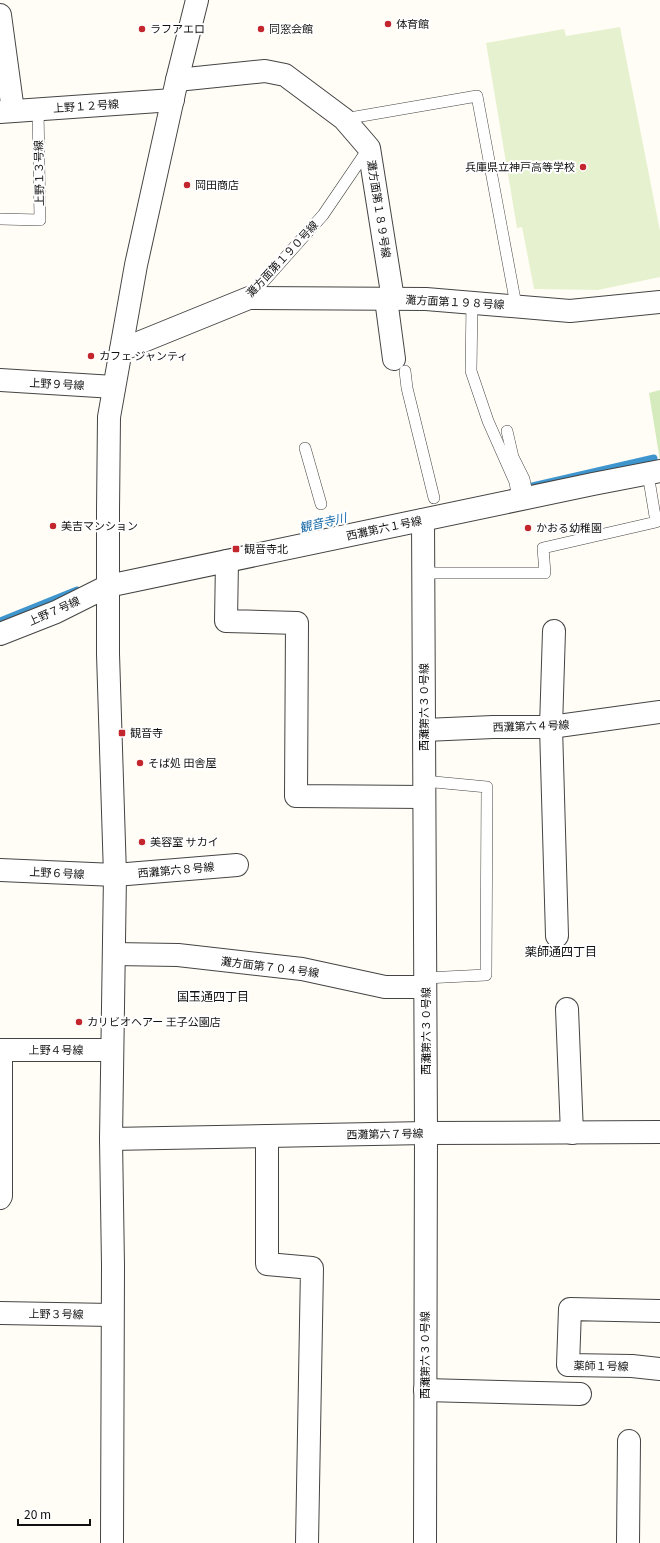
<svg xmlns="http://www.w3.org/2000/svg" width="660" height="1543" font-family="Georgia,'Noto Sans JP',serif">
<rect width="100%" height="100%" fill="#fffdf5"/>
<polygon fill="#d5ebbd" points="660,390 660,461 649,393"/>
<polygon fill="#e6f2cf" points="620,27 660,231 660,277 598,290 534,289 522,227 517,228 486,43 564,29 566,36"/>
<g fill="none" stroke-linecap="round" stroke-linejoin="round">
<g stroke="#3f96cf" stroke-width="7">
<polyline points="528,487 654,458"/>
<polyline points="0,621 77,590"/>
</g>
<g stroke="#444" stroke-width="12">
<g id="service">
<polyline points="344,119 477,96 516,305"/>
<polyline points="0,219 40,220 38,109"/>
<polyline points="249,298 323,215 368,149"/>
<polyline points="472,302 471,371 488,421 515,482 518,500"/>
<polyline points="405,371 407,388 434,498"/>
<polyline points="507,431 513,457 524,479 528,498"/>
<polyline points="305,448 321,504"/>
<polyline points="424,573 545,573 543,548 656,522 648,474"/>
<polyline points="424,781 487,787 486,975 425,978"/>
</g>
</g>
<g stroke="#444" stroke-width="24">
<g id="minor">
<polyline points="0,15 13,111"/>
<polyline points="177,80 265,71 285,75 344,119 369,148 393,299"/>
<polyline points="0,112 173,100"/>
<polyline points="386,299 394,359"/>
<polyline points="121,350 249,298 426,299 570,311 660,302"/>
<polyline points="0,380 114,387"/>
<polyline points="423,520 426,1133 425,1543"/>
<polyline points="227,561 226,621 297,623 296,796 424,797"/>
<polyline points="554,631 551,727 557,936"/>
<polyline points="0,634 56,612 108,586 593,484 660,471"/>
<polyline points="425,730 493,727 551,727 660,712"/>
<polyline points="0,870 115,875 237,865"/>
<polyline points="114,954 178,955 302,969 385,987 425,987"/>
<polyline points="567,1009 572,1133"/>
<polyline points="0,1050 112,1050"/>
<polyline points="267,1136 267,1264 312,1268 307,1543"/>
<polyline points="111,1139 426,1133 660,1132"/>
<polyline points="0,1198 1,1196 1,1050"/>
<polyline points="660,1311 570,1309 568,1365 632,1366 660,1369"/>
<polyline points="0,1313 112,1315"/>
<polyline points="425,1390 580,1394"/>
<polyline points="628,1543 629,1441"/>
</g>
</g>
<g stroke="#444" stroke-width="24">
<polyline id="tertiary" points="112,1543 113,1266 111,1139 115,875 108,654 108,511 109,417 136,265 177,80 197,0"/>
</g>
<use href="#service" stroke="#fff" stroke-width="11"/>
<use href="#minor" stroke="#fff" stroke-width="22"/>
<use href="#tertiary" stroke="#fff" stroke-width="22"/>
</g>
<g fill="#c4262e" stroke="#fff" stroke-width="1.5">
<circle cx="388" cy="24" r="4"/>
<circle cx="142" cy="29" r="4"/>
<circle cx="261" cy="29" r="4"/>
<circle cx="583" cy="167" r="4"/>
<circle cx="187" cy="185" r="4"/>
<circle cx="91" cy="356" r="4"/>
<circle cx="53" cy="526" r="4"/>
<circle cx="528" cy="528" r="4"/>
<rect x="232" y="545" width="8" height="8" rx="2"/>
<rect x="118" y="729" width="8" height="8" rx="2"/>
<circle cx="140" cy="763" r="4"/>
<circle cx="142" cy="842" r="4"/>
<circle cx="79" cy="1022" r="4"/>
</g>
<g text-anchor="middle" stroke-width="4" stroke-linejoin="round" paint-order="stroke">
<g font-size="11" fill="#111" stroke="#fff" text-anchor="start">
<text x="396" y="28">体育館</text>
<text x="150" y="33">ラフアエロ</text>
<text x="269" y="33">同窓会館</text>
<text x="575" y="171" text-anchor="end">兵庫県立神戸高等学校</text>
<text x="195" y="189">岡田商店</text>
<text x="99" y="360">カフェ ジャンティ</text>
<text x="61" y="530">美吉マンション</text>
<text x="536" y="532">かおる幼稚園</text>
<text x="244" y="553">観音寺北</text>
<text x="130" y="737">観音寺</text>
<text x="148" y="767">そば処 田舎屋</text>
<text x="150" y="846">美容室 サカイ</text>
<text x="87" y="1026">カリビオヘアー 王子公園店</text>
</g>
<g font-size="11" fill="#111" stroke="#fff">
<text transform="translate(86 106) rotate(-4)" y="4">上野１２号線</text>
<text transform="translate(39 173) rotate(-91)" y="4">上野１３号線</text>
<text transform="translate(379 209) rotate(81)" y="4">灘方面第１８９号線</text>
<text transform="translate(282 259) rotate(-47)" y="4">灘方面第１９０号線</text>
<text transform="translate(455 302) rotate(3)" y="4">灘方面第１９８号線</text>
<text transform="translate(57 384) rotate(3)" y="4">上野９号線</text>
<text transform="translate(384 528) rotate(-12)" y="4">西灘第六１号線</text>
<text transform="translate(54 611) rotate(-24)" y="4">上野７号線</text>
<text transform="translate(424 707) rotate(-90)" y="4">西灘第六３０号線</text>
<text transform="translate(531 726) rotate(-2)" y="4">西灘第六４号線</text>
<text transform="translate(176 870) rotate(-5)" y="4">西灘第六８号線</text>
<text transform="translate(57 873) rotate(3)" y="4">上野６号線</text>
<text transform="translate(270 967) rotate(7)" y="4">灘方面第７０４号線</text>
<text transform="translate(426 1031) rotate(-90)" y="4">西灘第六３０号線</text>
<text x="56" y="1054">上野４号線</text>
<text transform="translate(385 1134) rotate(-1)" y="4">西灘第六７号線</text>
<text transform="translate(56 1314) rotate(1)" y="4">上野３号線</text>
<text transform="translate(425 1355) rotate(-90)" y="4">西灘第六３０号線</text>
<text transform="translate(601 1366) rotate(1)" y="4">薬師１号線</text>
</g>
<g font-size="12" font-style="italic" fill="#1768a6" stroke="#fff">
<text transform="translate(323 523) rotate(-13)" y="4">観音寺川</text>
</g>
<g font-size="12" fill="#111" stroke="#fff">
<text x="561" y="956">薬師通四丁目</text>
<text x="213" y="1001">国玉通四丁目</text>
</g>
</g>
<path d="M18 1519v6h72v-6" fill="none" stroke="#111111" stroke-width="2"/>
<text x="24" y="1519" font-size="12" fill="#111111" stroke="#ffffff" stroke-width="3" paint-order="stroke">20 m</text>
</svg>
